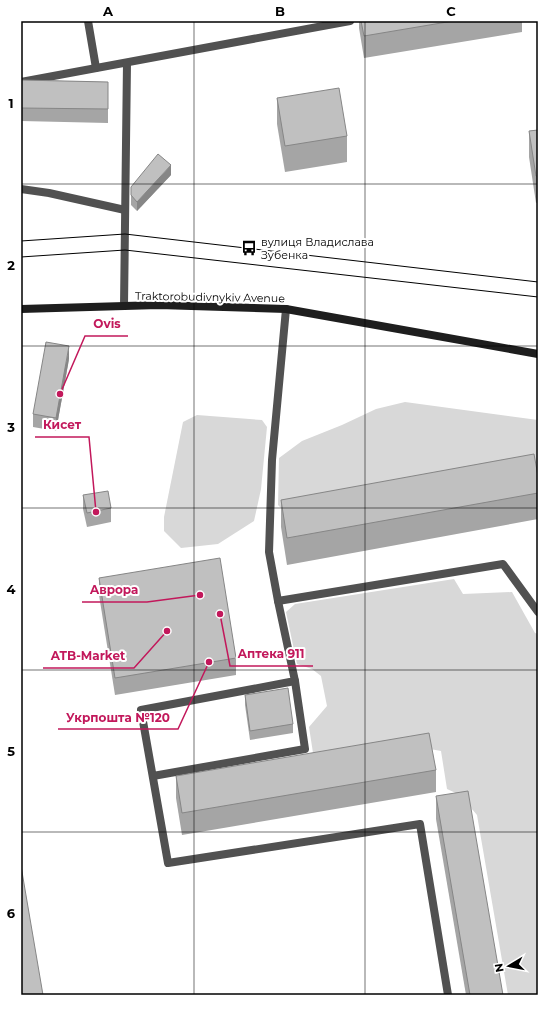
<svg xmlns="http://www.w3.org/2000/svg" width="559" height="1016" font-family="Montserrat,sans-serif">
<rect width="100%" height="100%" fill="#fff"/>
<g fill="#d8d8d8">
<polygon points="405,402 538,420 538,481 288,515 278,505 279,458 302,441 342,425 376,409"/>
<polygon points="197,415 262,420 267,427 261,489 254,521 218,544 181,548 164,531 164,517 183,422"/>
<polygon points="454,579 463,594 512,592 535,633 538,634 538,995 508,995 477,815 460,795 447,789 441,751 430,749 313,753 309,727 327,706 321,676 312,669 297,664 286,612 295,604"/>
</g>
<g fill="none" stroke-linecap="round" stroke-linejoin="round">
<g stroke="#515151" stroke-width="8">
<polyline points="88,21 96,68"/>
<polyline points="21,82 350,21"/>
<polyline points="21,189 49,193 125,210"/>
<polyline points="124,306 127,63"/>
<polyline points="286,309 272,460 269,552 278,601 503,564 538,612"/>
<polyline points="278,601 295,681 141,710 168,863 420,824 448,995"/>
<polyline points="153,776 305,749 295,681"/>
</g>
<polyline stroke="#1e1e1e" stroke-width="8" points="21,309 159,305 286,309 538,354"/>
<g stroke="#000" stroke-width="1">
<polyline points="21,241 125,234 538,282"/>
<polyline points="21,257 125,250 538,297"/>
</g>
</g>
<g fill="#a5a5a5">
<polygon points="359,21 522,21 522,32 364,58 359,28"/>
<polygon points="21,80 108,82 108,123 21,121"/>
<polygon points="277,98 347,136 347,162 285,172 277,124"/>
<polygon points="538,130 538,202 536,203 529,157 529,131"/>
<polygon points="171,175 137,211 131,205 131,187"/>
<polygon points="69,359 56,431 33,427 33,414"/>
<polygon points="538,476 538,519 287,565 281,527 281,500"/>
<polygon points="83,495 111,508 111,522 87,527 83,509"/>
<polygon points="99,578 236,658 236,675 115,695 99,595"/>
<polygon points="245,695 293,724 293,733 250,740 245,705"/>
<polygon points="436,770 436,792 182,835 176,798 176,776"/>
<polygon points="436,796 503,995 466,995 436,819"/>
</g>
<g fill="#868686">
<polygon points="171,165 171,175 137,211 137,202"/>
<polygon points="69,346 69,359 56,431 56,418"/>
</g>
<g fill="#c0c0c0" stroke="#868686">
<polygon points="361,21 453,21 364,36"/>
<polygon points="21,80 108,82 108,109 21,108"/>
<polygon points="339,88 347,136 285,146 277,98"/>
<polygon points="538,130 538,176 536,176 529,131"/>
<polygon points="158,154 171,165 137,202 131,195 131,187"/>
<polygon points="46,342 69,346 56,418 33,414"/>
<polygon points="534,454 538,476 538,493 287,538 281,500"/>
<polygon points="108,491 111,508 87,513 83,495"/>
<polygon points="220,558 236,658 115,678 99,578"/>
<polygon points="288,688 293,724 250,731 245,695"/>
<polygon points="429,733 436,770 182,813 176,776"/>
<polygon points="468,791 503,995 470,995 436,796"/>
<polygon points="21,866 43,995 21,995"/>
</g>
<path fill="none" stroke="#000" stroke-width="1" stroke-opacity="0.55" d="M194,21V995M365,21V995M21,184H538M21,346H538M21,508H538M21,670H538M21,832H538"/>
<defs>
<g id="bus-bare" transform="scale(1.2)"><path d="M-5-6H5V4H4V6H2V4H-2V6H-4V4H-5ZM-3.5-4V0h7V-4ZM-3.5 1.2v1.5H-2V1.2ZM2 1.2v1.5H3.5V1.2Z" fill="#000" stroke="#fff" stroke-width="2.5" paint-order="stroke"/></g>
</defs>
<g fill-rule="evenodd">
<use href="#bus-bare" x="249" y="248"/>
</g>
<g text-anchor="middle" stroke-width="4" stroke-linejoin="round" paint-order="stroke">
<g font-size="11" fill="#000" stroke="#fff" text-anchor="start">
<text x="261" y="246">вулиця Владислава<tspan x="261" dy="13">Зубенка</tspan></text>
</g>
<g font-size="11" fill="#000" stroke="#fff">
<text transform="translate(210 297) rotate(1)" y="4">Traktorobudivnykiv Avenue</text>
</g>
</g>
<path fill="none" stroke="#c2185b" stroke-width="1.5" d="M60 394L85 336H128M96 512L89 437H35M200 595L147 602H82M220 614L230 666H313M167 631L134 668H43M209 662L178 729H58"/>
<g fill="#c2185b" stroke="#fff" stroke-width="1.5">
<circle cx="60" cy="394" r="4"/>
<circle cx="96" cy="512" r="4"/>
<circle cx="200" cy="595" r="4"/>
<circle cx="220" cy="614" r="4"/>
<circle cx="167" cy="631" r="4"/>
<circle cx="209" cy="662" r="4"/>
</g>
<g font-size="12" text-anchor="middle" font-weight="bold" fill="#c2185b" stroke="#fff" stroke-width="4" stroke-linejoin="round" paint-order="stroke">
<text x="107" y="328">Ovis</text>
<text x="62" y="429">Кисет</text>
<text x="114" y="594">Аврора</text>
<text x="271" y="658">Аптека 911</text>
<text x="88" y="660">ATB-Market</text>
<text x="118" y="722">Укрпошта №120</text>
</g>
<rect width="559" height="1016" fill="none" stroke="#ffffff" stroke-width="44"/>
<g transform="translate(509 966) rotate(260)" stroke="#ffffff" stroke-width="3" paint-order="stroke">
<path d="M0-3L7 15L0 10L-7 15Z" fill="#000000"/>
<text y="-6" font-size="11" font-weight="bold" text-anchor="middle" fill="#000000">N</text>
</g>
<rect x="22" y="22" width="515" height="972" fill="none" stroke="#000" stroke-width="1.5"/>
<g font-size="13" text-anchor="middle" font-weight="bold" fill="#000">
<text x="108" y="16">A</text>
<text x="280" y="16">B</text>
<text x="451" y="16">C</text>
<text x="11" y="108">1</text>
<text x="11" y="270">2</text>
<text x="11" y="432">3</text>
<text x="11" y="594">4</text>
<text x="11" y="756">5</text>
<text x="11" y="918">6</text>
</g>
</svg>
